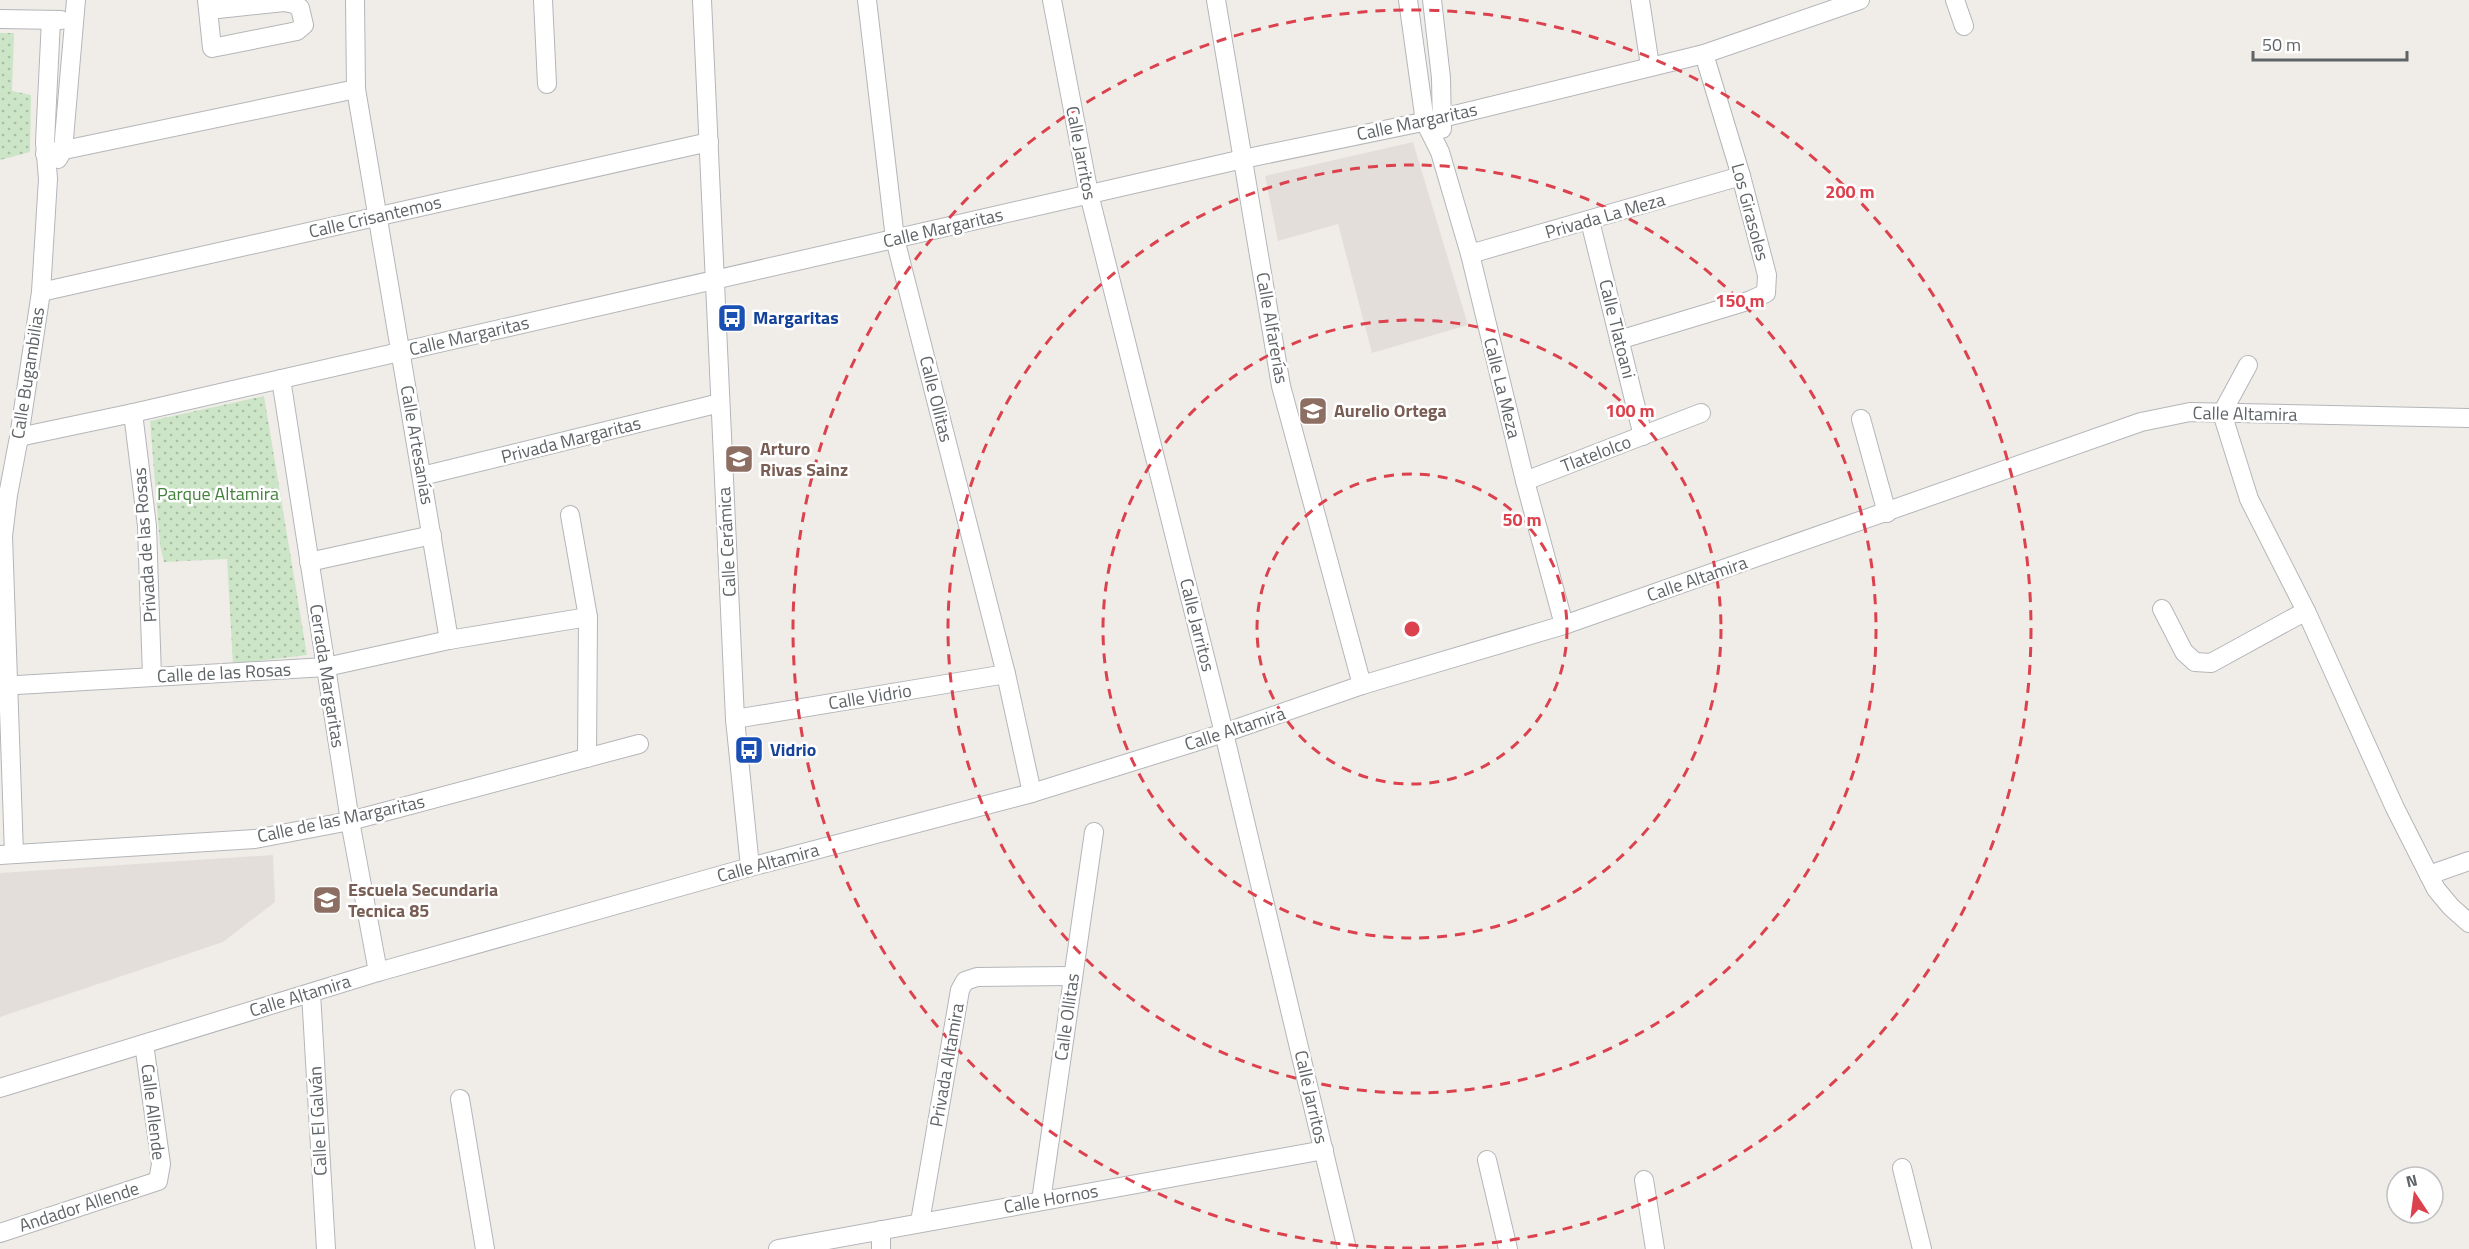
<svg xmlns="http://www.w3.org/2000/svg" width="2469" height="1249" font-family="'Titillium Web',sans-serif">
<defs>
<pattern id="grass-dots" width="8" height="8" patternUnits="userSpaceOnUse" patternTransform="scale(1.5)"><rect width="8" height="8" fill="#cce5c7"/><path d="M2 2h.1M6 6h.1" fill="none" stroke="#a9bda5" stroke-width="1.8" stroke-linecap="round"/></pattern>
</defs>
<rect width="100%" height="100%" fill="#f0ede8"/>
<g fill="#e3ded9">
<polygon points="1413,142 1468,325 1372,353 1338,224 1278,241 1265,176"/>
<polygon points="273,855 275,902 223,942 0,1017 0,873"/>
</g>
<g fill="url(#grass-dots)">
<polygon points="0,33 14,33 12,91 31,95 30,152 0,160"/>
<polygon points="264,396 307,655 233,664 227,559 164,562 160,545 150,421"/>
</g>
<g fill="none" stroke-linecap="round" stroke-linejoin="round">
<g stroke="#b3b6b9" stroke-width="20">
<g id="minor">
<polyline points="207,0 212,48 297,31 304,25 300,8 294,4 284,2 209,10"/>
<polyline points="355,0 356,89 449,640"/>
<polyline points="543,0 547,84"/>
<polyline points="702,0 735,719 750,867"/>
<polyline points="867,0 895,239 1006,674 1032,793"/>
<polyline points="1052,0 1089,194 1224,733 1347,1249"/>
<polyline points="1216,0 1281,386 1362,685"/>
<polyline points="1408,0 1425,122 1440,152 1470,254 1525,481 1564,625"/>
<polyline points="1432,0 1441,78 1442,129"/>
<polyline points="1640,0 1650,66"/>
<polyline points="1955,0 1964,26"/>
<polyline points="0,19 61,20"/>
<polyline points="45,154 356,89"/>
<polyline points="58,159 63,150 76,0"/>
<polyline points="1590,221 1643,436"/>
<polyline points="1470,254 1741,176"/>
<polyline points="41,292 709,142"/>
<polyline points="1619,340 1751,300 1766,293 1767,275 1741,176 1704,54"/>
<polyline points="281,379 350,821 378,972"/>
<polyline points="133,413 147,526 152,677"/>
<polyline points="2222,413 2249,499 2306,611 2395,808 2436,889 2451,907 2469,923"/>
<polyline points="2222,413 2248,365"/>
<polyline points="1861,419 1887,513"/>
<polyline points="19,437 133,413 1243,159 1442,118 1704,54 1860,0"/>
<polyline points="422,476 720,403"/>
<polyline points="1525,481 1701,413"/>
<polyline points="570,515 588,617 587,758"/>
<polyline points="309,562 432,535"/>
<polyline points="2162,609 2184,652 2195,662 2211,663 2306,611"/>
<polyline points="0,686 326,667 449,640 588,617"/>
<polyline points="735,719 1006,674"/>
<polyline points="14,854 3,536 8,495 19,437 41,292 48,179 45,142 51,20"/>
<polyline points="0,855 255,839 350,821 639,744"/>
<polyline points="2429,875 2469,861"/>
<polyline points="311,993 326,1249"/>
<polyline points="0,1088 378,972 750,867 1032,793 1224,733 1362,685 1564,625 2141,422 2190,412 2469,418"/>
<polyline points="460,1099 485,1249"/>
<polyline points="1487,1160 1508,1249"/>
<polyline points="1902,1168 1922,1249"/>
<polyline points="1644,1180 1655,1249"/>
<polyline points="1041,1201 1094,832"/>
<polyline points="920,1222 960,990 965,981 977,977 1073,976"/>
<polyline points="0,1233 158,1181 161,1164 144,1044"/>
<polyline points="778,1249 1324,1150"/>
<polyline points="881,1249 881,1230"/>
</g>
</g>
<use href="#minor" stroke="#fff" stroke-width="18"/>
</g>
<g fill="none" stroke="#dc424e" stroke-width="3" stroke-dasharray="10 8">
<circle cx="1412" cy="629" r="155"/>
<circle cx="1412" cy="629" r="309"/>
<circle cx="1412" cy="629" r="464"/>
<circle cx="1412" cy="629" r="619"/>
</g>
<defs>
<g id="bus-square" transform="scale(1.5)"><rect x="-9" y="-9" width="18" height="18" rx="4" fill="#1a4fb4" stroke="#fff"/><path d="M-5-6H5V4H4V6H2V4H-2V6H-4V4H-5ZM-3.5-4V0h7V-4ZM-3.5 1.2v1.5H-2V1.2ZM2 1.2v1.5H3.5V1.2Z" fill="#fff"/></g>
<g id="school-square" transform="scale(1.5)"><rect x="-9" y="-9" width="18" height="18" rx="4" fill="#8d6e63" stroke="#fff"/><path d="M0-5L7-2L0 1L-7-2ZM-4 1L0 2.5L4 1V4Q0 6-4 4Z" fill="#fff"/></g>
</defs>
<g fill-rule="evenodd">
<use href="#bus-square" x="732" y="318"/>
<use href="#school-square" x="1313" y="411"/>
<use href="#school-square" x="739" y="459"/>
<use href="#bus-square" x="749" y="750"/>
<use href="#school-square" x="327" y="900"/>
</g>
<g text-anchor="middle" stroke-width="5" stroke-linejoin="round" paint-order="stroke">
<g font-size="18" fill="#5f6467" stroke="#fff">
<text transform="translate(1417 122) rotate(-12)" y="6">Calle Margaritas</text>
<text transform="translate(1081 153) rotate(79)" y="6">Calle Jarritos</text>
<text transform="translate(1750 212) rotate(75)" y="6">Los Girasoles</text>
<text transform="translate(1605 216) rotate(-16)" y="6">Privada La Meza</text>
<text transform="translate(375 217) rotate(-13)" y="6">Calle Crisantemos</text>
<text transform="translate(943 228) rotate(-13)" y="6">Calle Margaritas</text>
<text transform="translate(1272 328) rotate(80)" y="6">Calle Alfarerías</text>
<text transform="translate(1617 329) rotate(76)" y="6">Calle Tlatoani</text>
<text transform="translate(469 336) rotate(-13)" y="6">Calle Margaritas</text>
<text transform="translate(28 373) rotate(-81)" y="6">Calle Bugambilias</text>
<text transform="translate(1502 388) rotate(76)" y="6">Calle La Meza</text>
<text transform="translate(936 399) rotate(76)" y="6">Calle Ollitas</text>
<text transform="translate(2245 414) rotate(1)" y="6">Calle Altamira</text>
<text transform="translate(571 440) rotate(-14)" y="6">Privada Margaritas</text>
<text transform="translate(417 445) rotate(80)" y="6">Calle Artesanías</text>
<text transform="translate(1596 454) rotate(-21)" y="6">Tlatelolco</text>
<text transform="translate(727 542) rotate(-93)" y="6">Calle Cerámica</text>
<text transform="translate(145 545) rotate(-94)" y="6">Privada de las Rosas</text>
<text transform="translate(1697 579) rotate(-19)" y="6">Calle Altamira</text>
<text transform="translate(1197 625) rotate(76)" y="6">Calle Jarritos</text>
<text transform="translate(224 673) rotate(-3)" y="6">Calle de las Rosas</text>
<text transform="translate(327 676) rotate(81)" y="6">Cerrada Margaritas</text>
<text transform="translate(870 697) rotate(-9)" y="6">Calle Vidrio</text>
<text transform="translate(1235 729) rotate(-18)" y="6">Calle Altamira</text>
<text transform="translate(341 819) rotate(-12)" y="6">Calle de las Margaritas</text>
<text transform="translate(768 863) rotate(-15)" y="6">Calle Altamira</text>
<text transform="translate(300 996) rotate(-17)" y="6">Calle Altamira</text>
<text transform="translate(1067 1017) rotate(-82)" y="6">Calle Ollitas</text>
<text transform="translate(947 1065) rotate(-80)" y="6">Privada Altamira</text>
<text transform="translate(1311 1097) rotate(77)" y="6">Calle Jarritos</text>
<text transform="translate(153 1112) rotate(83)" y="6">Calle Allende</text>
<text transform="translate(318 1121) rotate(-93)" y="6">Calle El Galván</text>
<text transform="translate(1051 1199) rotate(-10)" y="6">Calle Hornos</text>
<text transform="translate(79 1207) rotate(-18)" y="6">Andador Allende</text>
</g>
<g font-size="18" font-weight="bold" fill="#164399" stroke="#fff" text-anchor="start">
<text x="753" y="324">Margaritas</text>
<text x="770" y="756">Vidrio</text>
</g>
<g font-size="18" font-weight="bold" fill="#785e54" stroke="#fff" text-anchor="start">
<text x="1334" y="417">Aurelio Ortega</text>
<text x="760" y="455">Arturo<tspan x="760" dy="21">Rivas Sainz</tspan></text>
<text x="348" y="896">Escuela Secundaria<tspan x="348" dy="21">Tecnica 85</tspan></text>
</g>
<g font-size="18" fill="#43813c" stroke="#fff">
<text x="218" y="500">Parque Altamira</text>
</g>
</g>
<circle cx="1412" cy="629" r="9" fill="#dc424e" stroke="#fff" stroke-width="3"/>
<g font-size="18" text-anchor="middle" font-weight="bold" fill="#dc424e" stroke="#fff" stroke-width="5" stroke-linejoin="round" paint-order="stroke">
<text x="1850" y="198">200 m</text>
<text x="1740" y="307">150 m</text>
<text x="1630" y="417">100 m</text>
<text x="1522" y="526">50 m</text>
</g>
<g transform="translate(2415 1195) rotate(347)"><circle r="28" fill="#ffffff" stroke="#bfc1c2" stroke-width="1.5"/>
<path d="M0-4.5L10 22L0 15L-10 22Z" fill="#dc424e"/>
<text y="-9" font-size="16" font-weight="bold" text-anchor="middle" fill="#5f6467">N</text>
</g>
<path d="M2253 51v9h154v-9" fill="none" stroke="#5f6467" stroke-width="3"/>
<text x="2262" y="51" font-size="18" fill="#5f6467" stroke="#ffffff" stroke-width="4.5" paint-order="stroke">50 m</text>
</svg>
